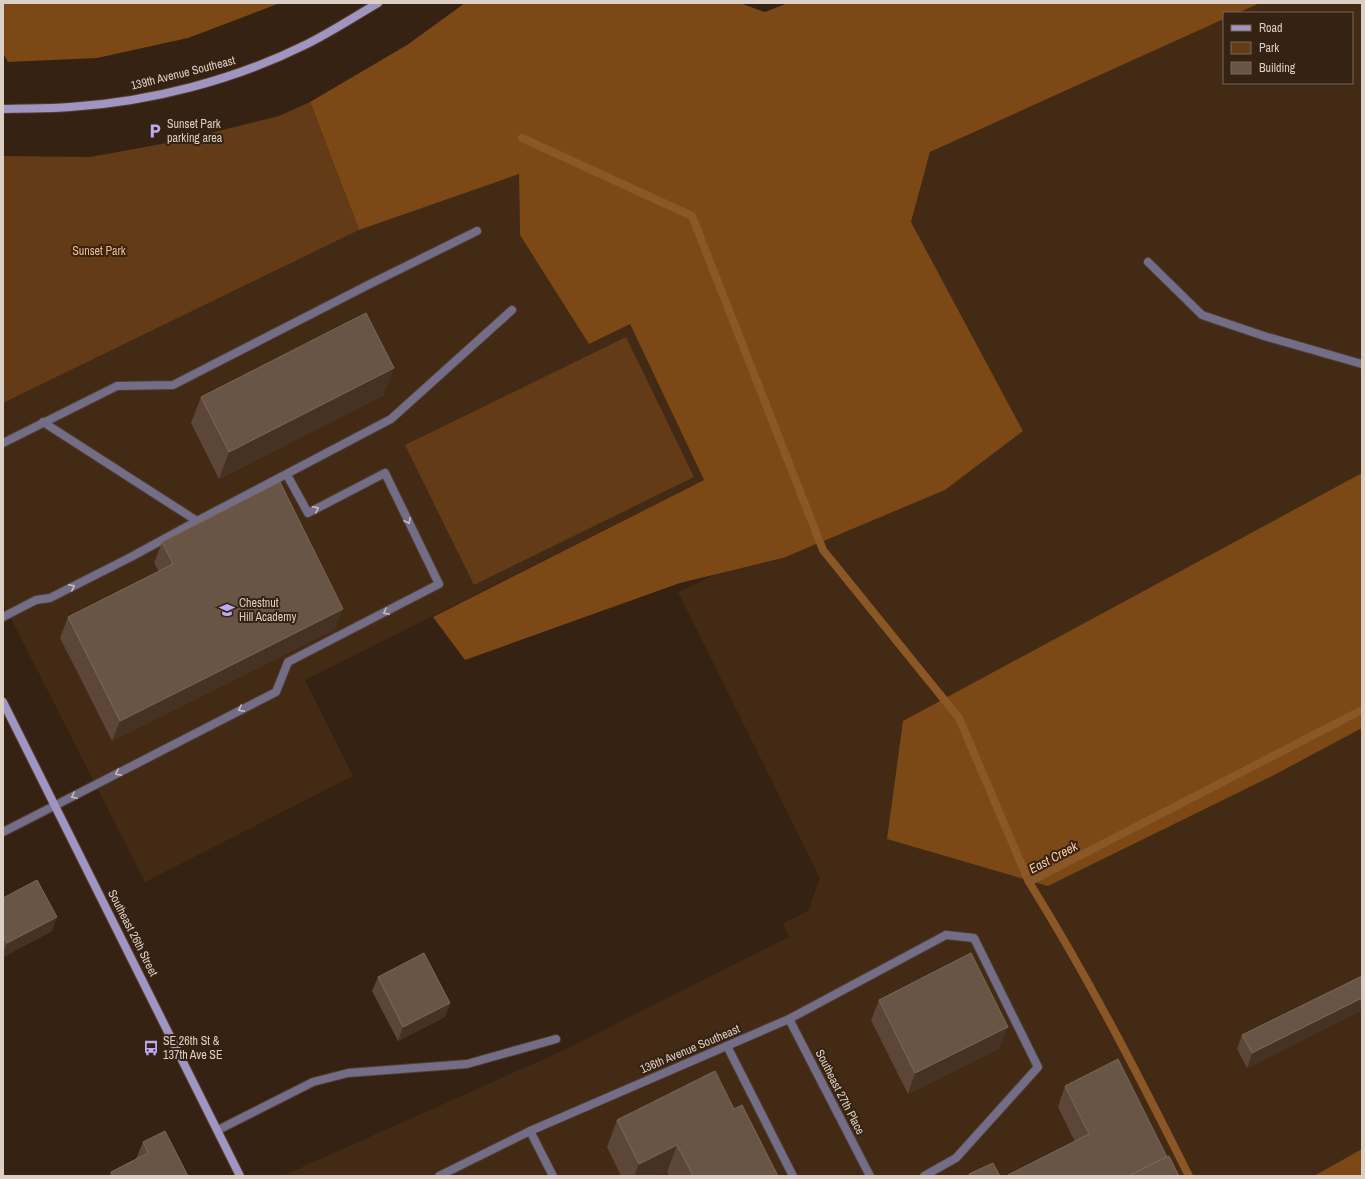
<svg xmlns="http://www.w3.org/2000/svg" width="1365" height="1179" font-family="'Archivo Narrow',sans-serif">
<rect width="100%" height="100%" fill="#352212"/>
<g fill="#422a14">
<polygon points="1260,3 1362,3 1362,1176 282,1176 562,1051 789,937 783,923 808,911 820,878 678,592 1023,431 911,222 930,152 1224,19 1224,83 1352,83 1352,13 1238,13"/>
<polygon points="519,173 520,235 630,324 704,480 305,680 353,776 145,882 3,603 3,403 359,230"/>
</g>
<g fill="#633b16">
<polygon points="310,102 359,230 3,403 3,156 90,157 178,141 279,116"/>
<polygon points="626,337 694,477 474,585 405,445"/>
</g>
<g fill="#7b4816">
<polygon points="3,3 280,3 188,38 97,58 8,62 3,53"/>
<polygon points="465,3 740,3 765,12 788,3 1260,3 1238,13 1224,13 1224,19 930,152 911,222 1023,431 945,490 783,558 680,583 465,660 433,617 704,480 630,324 589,344 520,235 519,174 359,230 310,102 407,45"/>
<polygon points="1362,473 1362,728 1276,774 1048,886 887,839 903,721"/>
<polygon points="1362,1149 1362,1176 1314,1176"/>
</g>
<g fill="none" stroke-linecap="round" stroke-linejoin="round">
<g stroke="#8b5727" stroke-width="8">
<polyline points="522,138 692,216 823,550 959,718 1029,882"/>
<path d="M1189,1176C1139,1076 1088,977 1029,882L1362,710"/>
</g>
<g stroke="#503e2f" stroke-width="10">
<g id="lane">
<polyline points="1148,262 1202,315 1264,336 1362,364"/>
<polyline points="43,422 197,521 391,419 512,310"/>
<polyline points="3,443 117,386 173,385 370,284 477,231"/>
<polyline points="3,617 36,600 50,598 131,557 197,521"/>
<polyline points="56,805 276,692 288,662 439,584 385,473 308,513 287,475"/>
<polyline points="727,1046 793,1176"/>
<polyline points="218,1130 313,1082 348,1073 467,1064 556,1039"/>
<polyline points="530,1131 553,1176"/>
<polyline points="924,1176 956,1158 1038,1067 974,938 946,935"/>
</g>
</g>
<g stroke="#503e2f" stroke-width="10">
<g id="street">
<polyline points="3,832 56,805"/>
<polyline points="789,1019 870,1176"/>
<polyline points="439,1176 530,1131 789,1019 946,935"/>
</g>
</g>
<g stroke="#503e2f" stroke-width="10">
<g id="secondary">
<path d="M3,109C25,108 48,109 70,107C150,102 235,80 307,44C331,32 354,17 378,3"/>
<polyline points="3,702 240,1176"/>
</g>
</g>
<use href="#lane" stroke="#736d88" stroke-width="8"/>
<use href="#street" stroke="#736d88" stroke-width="8"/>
<use href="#secondary" stroke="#9f95c0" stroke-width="8"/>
</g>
<g fill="#5b4637">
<polygon points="384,395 219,479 191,423 201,397"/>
<polygon points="162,542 335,629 112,741 60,638 68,617 159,572 154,563"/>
<polygon points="3,898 52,931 3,957"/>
<polygon points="1362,976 1362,1011 1362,1010 1247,1068 1237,1049 1242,1035"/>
<polygon points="378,977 450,1003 445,1017 398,1041 372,991"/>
<polygon points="879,1000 1000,1048 908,1094 871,1020"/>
<polygon points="1065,1086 1167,1157 1075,1142 1058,1107"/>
<polygon points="734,1109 778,1176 669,1176 667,1172 658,1176 621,1176 607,1147 617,1120"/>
<polygon points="143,1142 188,1176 109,1176 111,1172 136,1159"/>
</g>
<g fill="#463222">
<polygon points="394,368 384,395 219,479 229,452"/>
<polygon points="343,609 335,629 112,741 120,721"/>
<polygon points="57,917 52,931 3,957 3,953 7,943"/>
<polygon points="1362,998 1362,1010 1247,1068 1252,1053"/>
<polygon points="450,1003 445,1017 398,1041 403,1027"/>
<polygon points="1008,1027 1000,1048 908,1094 915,1073"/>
<polygon points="677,1145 667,1172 658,1176 634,1176 639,1164"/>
</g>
<g fill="#695546" stroke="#7b685a">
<polygon points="366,313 394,368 229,452 201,397"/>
<polygon points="280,482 343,609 120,721 68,617 173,564 162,542"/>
<polygon points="37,880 57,917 7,943 3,937 3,898"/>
<polygon points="424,953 450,1003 403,1027 378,977"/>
<polygon points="971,953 1008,1027 915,1073 879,1000"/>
<polygon points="1362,976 1362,998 1252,1053 1242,1035"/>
<polygon points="1118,1059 1167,1157 1128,1176 1006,1176 1089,1134 1065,1086"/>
<polygon points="715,1071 734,1109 742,1105 778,1176 693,1176 677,1145 639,1164 617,1120"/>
<polygon points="165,1131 188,1176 113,1176 111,1172 148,1153 143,1142"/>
<polygon points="1169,1156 1179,1176 1128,1176"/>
<polygon points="993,1163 1000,1176 970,1176 969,1174"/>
</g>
<defs><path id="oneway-chevron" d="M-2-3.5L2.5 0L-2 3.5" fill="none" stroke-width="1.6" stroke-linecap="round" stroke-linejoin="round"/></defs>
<g stroke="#c7bbb9">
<use href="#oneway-chevron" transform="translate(316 509) rotate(-27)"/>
<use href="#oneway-chevron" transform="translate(408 521) rotate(64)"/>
<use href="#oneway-chevron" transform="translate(72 587) rotate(-27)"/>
<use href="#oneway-chevron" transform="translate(386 612) rotate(153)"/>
<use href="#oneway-chevron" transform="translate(241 709) rotate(153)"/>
<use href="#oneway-chevron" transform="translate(118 773) rotate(152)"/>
<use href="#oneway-chevron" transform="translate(74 796) rotate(153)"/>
</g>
<defs>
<g id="parking-bare" transform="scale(1.2)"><path d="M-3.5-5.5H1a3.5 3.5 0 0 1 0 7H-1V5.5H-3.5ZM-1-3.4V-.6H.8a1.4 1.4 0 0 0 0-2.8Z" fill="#bda9f5" stroke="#352212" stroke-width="2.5" paint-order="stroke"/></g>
<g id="school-bare" transform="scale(1.2)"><path d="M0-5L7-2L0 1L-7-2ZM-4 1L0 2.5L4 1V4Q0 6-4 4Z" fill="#bda9f5" stroke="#352212" stroke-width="2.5" paint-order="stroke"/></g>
<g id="bus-bare" transform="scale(1.2)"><path d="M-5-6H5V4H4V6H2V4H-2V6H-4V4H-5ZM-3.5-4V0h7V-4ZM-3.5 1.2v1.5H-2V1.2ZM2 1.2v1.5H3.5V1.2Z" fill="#bda9f5" stroke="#352212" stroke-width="2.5" paint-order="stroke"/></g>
</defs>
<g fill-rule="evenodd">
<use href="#parking-bare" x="155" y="131"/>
<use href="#school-bare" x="227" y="610"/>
<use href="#bus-bare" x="151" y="1048"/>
</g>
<g text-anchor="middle" stroke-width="4" stroke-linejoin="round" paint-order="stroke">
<g font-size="12" fill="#dccfc5" stroke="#352212">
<text transform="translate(183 73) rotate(-14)" y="4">139th Avenue Southeast</text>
<text transform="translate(133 933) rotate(63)" y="4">Southeast 26th Street</text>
<text transform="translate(690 1049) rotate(-23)" y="4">136th Avenue Southeast</text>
<text transform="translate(840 1092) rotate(63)" y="4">Southeast 27th Place</text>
</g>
<g font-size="12" fill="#dccfc5" stroke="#352212" text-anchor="start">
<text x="167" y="128">Sunset Park<tspan x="167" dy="14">parking area</tspan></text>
<text x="239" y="607">Chestnut<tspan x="239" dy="14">Hill Academy</tspan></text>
<text x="163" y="1045">SE 26th St &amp;<tspan x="163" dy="14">137th Ave SE</tspan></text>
</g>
<g font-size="12" fill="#f7b885" stroke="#352212">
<text x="99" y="255">Sunset Park</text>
</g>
<g font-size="13" font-style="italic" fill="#facaa4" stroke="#352212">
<text transform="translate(1053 857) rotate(-28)" y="5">East Creek</text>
</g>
</g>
<rect width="1365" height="1179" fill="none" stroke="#dccfc5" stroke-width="8"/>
<rect x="1223" y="12" width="130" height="72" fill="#352212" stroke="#78675a"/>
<rect x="1231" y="25" width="20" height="6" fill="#9f95c0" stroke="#78675a"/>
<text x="1259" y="32" font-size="12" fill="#dccfc5">Road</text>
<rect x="1231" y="42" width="20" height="12" fill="#633b16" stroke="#78675a"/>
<text x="1259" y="52" font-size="12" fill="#dccfc5">Park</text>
<rect x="1231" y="62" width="20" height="12" fill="#695546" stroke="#78675a"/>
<text x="1259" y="72" font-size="12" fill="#dccfc5">Building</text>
</svg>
